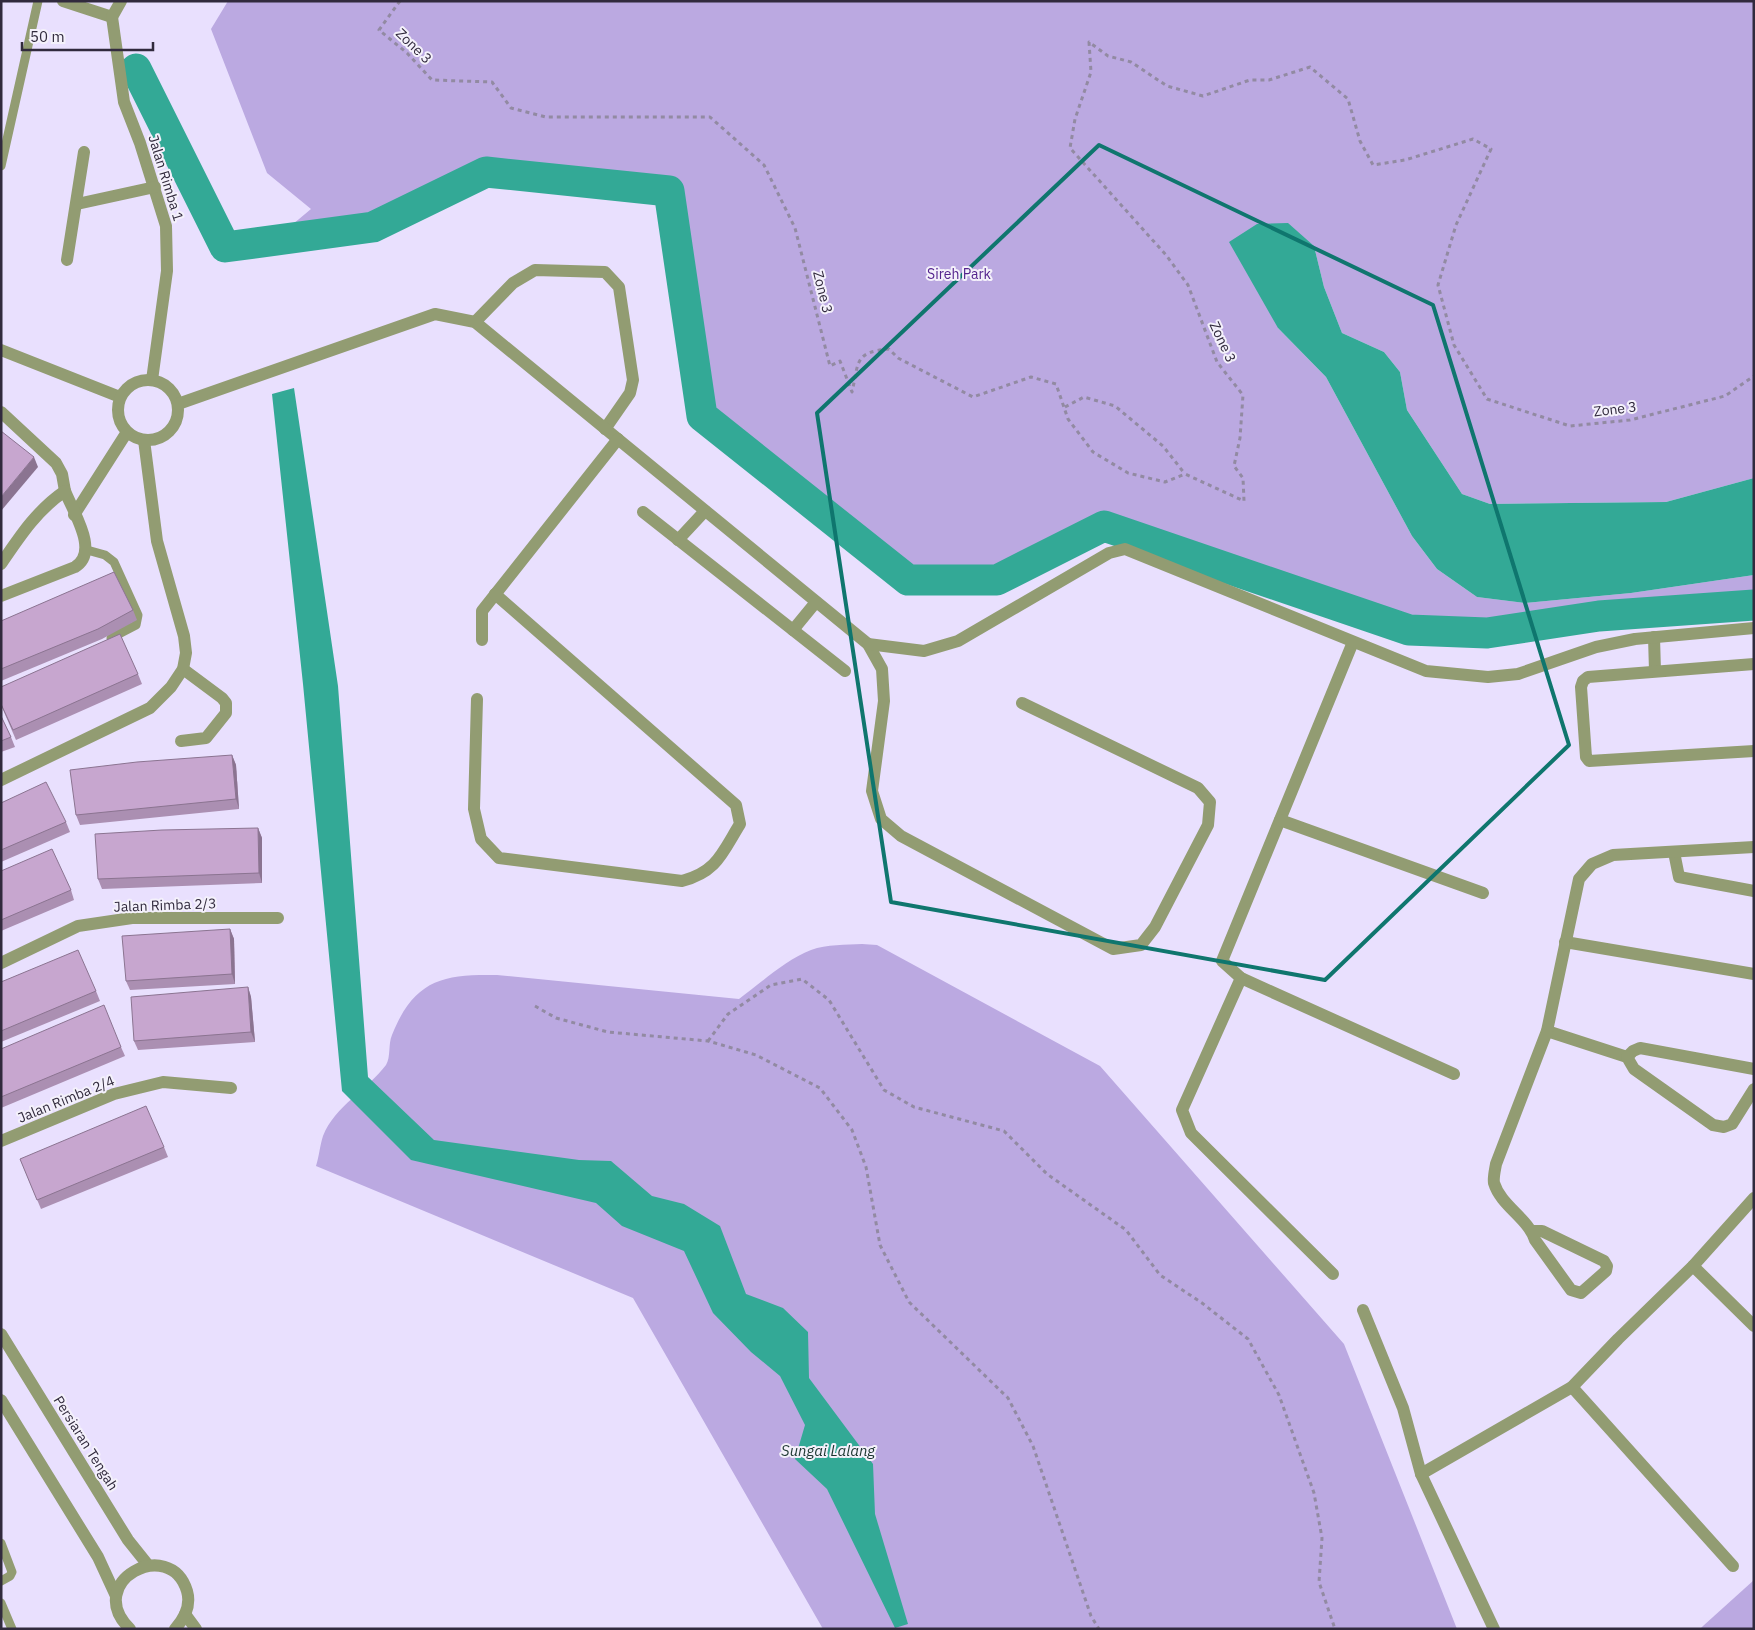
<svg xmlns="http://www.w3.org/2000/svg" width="1755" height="1630" font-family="'IBM Plex Sans',sans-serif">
<rect width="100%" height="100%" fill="#e9e0fe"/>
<g fill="#bba9e1">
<polygon points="228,1 1754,1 1754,478 1666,502 1490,504 1462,494 1407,410 1400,372 1384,352 1342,333 1324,287 1314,246 1278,328 1326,377 1412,536 1437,569 1477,597 1525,603 1631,593 1754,575 1754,605 1599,616 1487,633 1409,630 1104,526 997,580 908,580 702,416 669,191 486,172 373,227 274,240 311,209 267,173 211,29"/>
<path d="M862,944L877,945L1100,1066L1344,1344L1457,1629H823L633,1298L316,1166C319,1157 320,1145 323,1136C335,1106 367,1090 386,1065C391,1057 388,1044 392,1035C414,980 442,974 497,975L739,999C761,983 785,960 811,950C827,944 846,945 862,944Z"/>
<polygon points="1754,1580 1754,1629 1700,1629 1703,1626"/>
</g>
<g fill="#33a996">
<polygon points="1288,223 1314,246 1324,287 1342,333 1384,352 1400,372 1407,410 1462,494 1490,504 1666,502 1754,478 1754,575 1631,593 1525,603 1477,597 1437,569 1412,536 1326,377 1278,328 1229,242 1257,224"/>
<polygon points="294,388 338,686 368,1077 434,1140 579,1160 611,1161 652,1196 684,1204 720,1226 746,1294 783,1308 808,1332 809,1378 873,1464 875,1514 908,1624 895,1628 827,1489 795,1459 805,1425 780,1376 751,1352 713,1313 684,1251 622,1226 596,1203 411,1160 342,1091 303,684 272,394"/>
</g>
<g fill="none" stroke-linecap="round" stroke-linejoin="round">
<polyline stroke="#33a996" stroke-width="31" points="136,69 225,247 373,227 486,172 669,191 702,416 908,580 997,580 1104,526 1409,630 1487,633 1599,616 1754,605"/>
<g stroke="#928aa2" stroke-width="3" stroke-dasharray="4 4" stroke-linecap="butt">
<path d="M400,1L379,30L407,53L432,80L492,82L511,108L546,117H710L764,165L795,228L830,366L840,361L852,392C859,362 854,352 889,349L898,358L973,397L1031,377L1056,384L1068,419L1093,452L1128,473L1165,482L1185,474L1244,501L1243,478L1234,466L1240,438L1243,395L1217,362L1188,285L1166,255L1070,148L1075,119L1091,72L1089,42L1108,56L1131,62L1167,86L1203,96L1250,80H1269L1310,67L1348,99L1360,141L1373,165L1405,160L1473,139L1491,149L1456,225L1438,285L1454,345L1487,399L1570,426L1630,420L1725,396L1754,376"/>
<polyline points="1065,407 1084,397 1115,406 1163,446 1185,474"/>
<polyline points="535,1006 556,1018 608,1032 708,1041 756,1055 820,1088 852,1130 866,1167 880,1245 909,1302 1008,1398 1033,1446 1091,1616 1099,1629"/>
<polyline points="708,1041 728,1014 771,985 802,979 829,1000 884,1090 914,1107 1004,1131 1047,1174 1126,1230 1160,1275 1202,1303 1248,1339 1279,1395 1314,1493 1322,1538 1319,1582 1335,1629"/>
</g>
<g stroke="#929c72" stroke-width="9">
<polyline points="1,166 38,1"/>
<polyline points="87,550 105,555 114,562 138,615 136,625 111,638"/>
<polyline points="1,1543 12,1572 10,1576 1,1581"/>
<polyline points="1,1603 12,1629"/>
</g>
<g stroke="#929c72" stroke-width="12">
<polyline points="63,1 112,17"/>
<polyline points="112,17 124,102 140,143 166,226 167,271 152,380"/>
<polyline points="112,17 121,1"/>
<polyline points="77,204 155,187"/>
<polyline points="67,260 84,152"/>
<polyline points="475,322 513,283 535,270 605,272 619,287 633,380 630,393 605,429"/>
<polyline points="1,350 120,397"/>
<circle cx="148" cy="410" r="30"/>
<polyline points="178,404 435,314 475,322 868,644 882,669 884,701 872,791 881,819 901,836 1113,949 1141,945 1155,927 1208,825 1210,802 1198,788 1022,703"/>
<polyline points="1,412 56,463 62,474 65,491"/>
<polyline points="643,512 845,671"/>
<polyline points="74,515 127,432"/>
<polyline points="678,540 705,511"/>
<path d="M1,564C20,536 37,510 65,491C73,512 100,552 75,567L1,596"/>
<polyline points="793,630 816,602"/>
<polyline points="1654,637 1655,671"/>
<polyline points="482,640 482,611 618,439"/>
<polyline points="1353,642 1222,961 1241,978 1454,1074"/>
<polyline points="868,644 924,651 958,641 1109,553 1125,549 1426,671 1488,677 1518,674 1596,647 1635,639 1754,628"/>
<polyline points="1754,664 1588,677 1583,681 1581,687 1586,757 1589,761 1754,751"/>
<path d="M477,699L474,809L481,839L499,858L682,881C717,872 722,853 740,824L736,805L495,594"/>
<polyline points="181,741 206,738 226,713 226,703 222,698 183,669"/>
<polyline points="1,780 150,708 171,687 183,669 186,653 184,636 157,541 144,440"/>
<polyline points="1280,820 1483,893"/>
<polyline points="1674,852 1679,877 1754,891"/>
<polyline points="1565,942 1754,974"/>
<polyline points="1,963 78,926 132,918 278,918"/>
<polyline points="1241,978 1182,1110 1191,1133 1333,1274"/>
<polyline points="1547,1031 1627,1057 1634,1069 1713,1125 1724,1127 1732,1124 1754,1089"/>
<polyline points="1627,1057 1633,1051 1640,1048 1754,1069"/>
<polyline points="1,1141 114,1094 163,1082 231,1088"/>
<path d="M1532,1231H1542L1604,1261L1607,1266L1606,1271L1581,1293L1571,1290L1535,1240C1528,1218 1501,1206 1494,1183C1493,1178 1495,1170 1496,1164L1547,1031L1579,879L1592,864L1613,855L1754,847"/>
<polyline points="1693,1266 1754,1326"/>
<polyline points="1363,1310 1403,1408 1421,1474 1494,1629"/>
<polyline points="1572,1387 1733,1566"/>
<polyline points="1421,1474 1572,1387 1618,1339 1693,1266 1754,1198"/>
</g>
<g stroke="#929c72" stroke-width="12">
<polyline points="1,1334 128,1540 148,1565"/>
<polyline points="1,1400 98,1557 116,1596"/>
<polyline points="185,1614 196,1629"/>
<path d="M130,1629C82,1582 170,1535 187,1591C191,1605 185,1618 175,1629"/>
</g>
</g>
<g fill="#ab8fb2">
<polygon points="133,610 137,620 102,639 1,681 1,621"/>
<polygon points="138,674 142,684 16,740 1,705 1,687"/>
<polygon points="1,716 11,737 15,747 1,752"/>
<polygon points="232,755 236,765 239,809 80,825 76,815"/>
<polygon points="1,803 66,822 70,832 1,862"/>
<polygon points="258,828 262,838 262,883 102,889 98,879"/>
<polygon points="1,871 71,890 74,900 1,931"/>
<polygon points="230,929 234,939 235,984 130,990 126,981"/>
<polygon points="1,982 96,991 100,1001 1,1042"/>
<polygon points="248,987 251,997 255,1042 138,1050 134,1041"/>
<polygon points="121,1047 125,1056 1,1108 1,1049"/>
<polygon points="164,1147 168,1157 41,1209 20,1159"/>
</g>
<g fill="#8b7491">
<polygon points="34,457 38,467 1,511 1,497"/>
<polygon points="232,755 236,765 239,809 236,799"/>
<polygon points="258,828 262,838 262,883 259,873"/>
<polygon points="230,929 234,939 235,984 232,974"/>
<polygon points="248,987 251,997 255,1042 251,1032"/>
</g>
<g fill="#c7a6cf" stroke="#8b7491">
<polygon points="1,431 34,457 1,497"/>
<polygon points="114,572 133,610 98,629 1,669 1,621"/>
<polygon points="120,634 138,674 13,730 1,704 1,687"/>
<polygon points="1,716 11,737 1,741"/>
<polygon points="232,755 236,799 76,815 70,770 137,762"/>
<polygon points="46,782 66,822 1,850 1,803"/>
<polygon points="258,828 259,873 98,879 95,834 162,830"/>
<polygon points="52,849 71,890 1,920 1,871"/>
<polygon points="230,929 232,974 126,981 122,936"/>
<polygon points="78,950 96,991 1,1031 1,982"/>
<polygon points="248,987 251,1032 134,1041 131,997"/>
<polygon points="104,1005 121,1047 1,1097 1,1049"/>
<polygon points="146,1106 164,1147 37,1200 20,1159"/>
</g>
<path fill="none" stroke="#0f766e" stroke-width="4" stroke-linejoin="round" d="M1099,145L1433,305L1569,745L1325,980L891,902L817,413Z"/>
<g text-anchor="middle" stroke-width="4" stroke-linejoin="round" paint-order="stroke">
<g font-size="14" fill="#312a3d" stroke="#f4f1fb">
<text transform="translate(414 46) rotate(44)" y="5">Zone 3</text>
<text transform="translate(166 178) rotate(73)" y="5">Jalan Rimba 1</text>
<text transform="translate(823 292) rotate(76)" y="5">Zone 3</text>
<text transform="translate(1223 342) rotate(65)" y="5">Zone 3</text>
<text transform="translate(1615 409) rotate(-7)" y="5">Zone 3</text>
<text transform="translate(165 905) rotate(-2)" y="5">Jalan Rimba 2/3</text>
<text transform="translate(66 1099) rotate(-22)" y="5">Jalan Rimba 2/4</text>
<text transform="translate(86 1443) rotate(58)" y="5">Persiaran Tengah</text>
</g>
<g font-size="14" fill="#54238d" stroke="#f4f1fb">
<text x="959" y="279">Sireh Park</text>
</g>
<g font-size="15" font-style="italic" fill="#1d3631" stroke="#f4f1fb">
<text x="828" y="1456">Sungai Lalang</text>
</g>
</g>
<rect width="1755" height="1630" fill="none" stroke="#312a3d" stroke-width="5"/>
<path d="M22 42v8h131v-8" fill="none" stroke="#312a3d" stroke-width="2.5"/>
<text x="30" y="42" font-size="15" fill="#312a3d" stroke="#f4f1fb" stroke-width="4" paint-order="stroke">50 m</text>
</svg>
